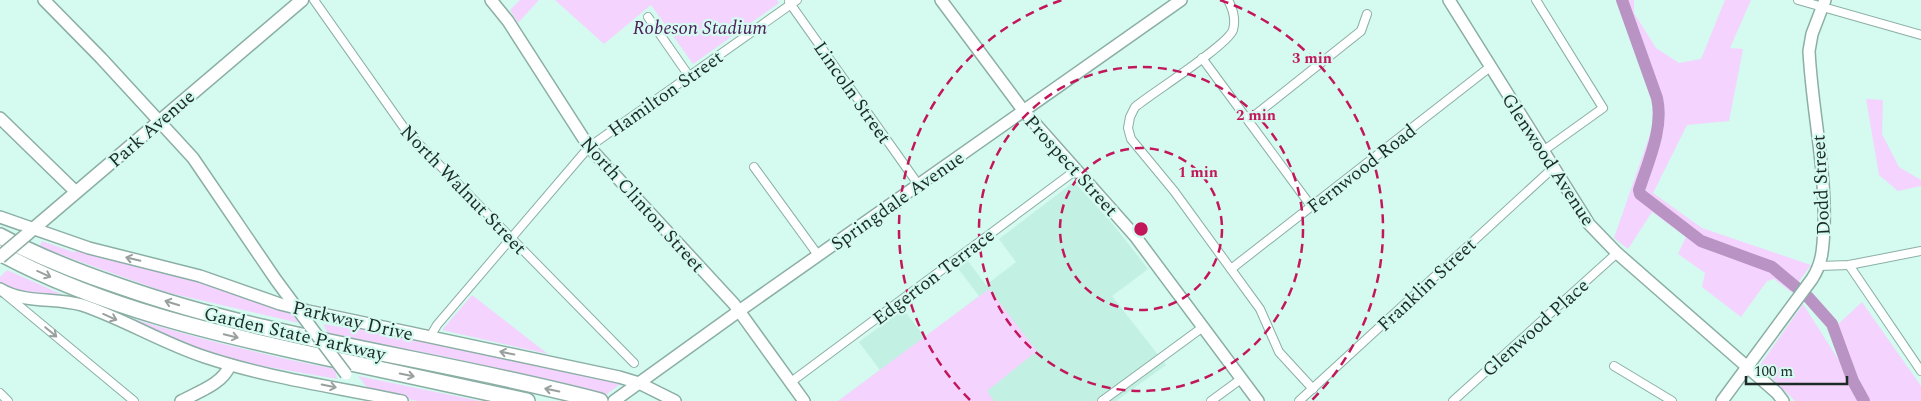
<svg xmlns="http://www.w3.org/2000/svg" width="1921" height="401" font-family="Spectral,serif">
<rect width="100%" height="100%" fill="#d5faef"/>
<polygon fill="#c2f0e3" points="1074,182 1112,223 1148,269 1112,296 1166,365 1116,401 838,401 880,370 859,342 903,309 925,337 979,296 957,267 967,260 986,285 1016,262 999,239"/>
<g fill="#f4d4fe">
<polygon points="520,0 539,0 518,23 510,10"/>
<polygon points="555,0 777,0 779,3 693,64 651,5 604,44"/>
<polygon points="1622,0 1634,0 1634,13 1656,48 1679,63 1701,59 1725,0 1751,0 1730,48 1743,49 1729,121 1687,125 1653,193 1702,228 1811,265 1791,292 1774,279 1767,281 1741,317 1702,287 1705,273 1678,254 1686,237 1652,212 1628,249 1614,238 1657,114 1621,4"/>
<polygon points="1866,99 1883,100 1882,134 1899,167 1921,180 1921,186 1898,191 1879,175"/>
<polygon points="42,241 73,252 83,250 216,286 292,314 299,323 165,292 39,247"/>
<polygon points="7,270 68,297 7,290 0,282 0,277"/>
<polygon points="989,289 1037,351 987,391 994,401 838,401"/>
<polygon points="472,295 548,354 442,330"/>
<polygon points="1862,302 1921,386 1921,401 1869,401 1835,327"/>
<polygon points="1803,304 1865,401 1795,401 1761,367 1760,365"/>
<path d="M114,313C187,336 260,354 335,369L337,379L245,363L186,346Z"/>
<polygon points="323,324 353,329 364,329 616,381 620,384 606,395 452,358 328,334"/>
<polygon points="358,376 480,401 418,401 370,391"/>
</g>
<g fill="none" stroke-linecap="round" stroke-linejoin="round">
<path stroke="#b893c4" stroke-width="12" d="M1622,0L1657,98C1664,128 1648,162 1639,190L1640,194L1701,241L1772,267L1808,297L1832,324L1853,381L1864,401"/>
<g stroke="#8bafa5" stroke-width="10">
<g id="street">
<polyline points="314,0 407,132 634,363"/>
<path d="M1228,0C1233,9 1236,19 1233,30C1228,45 1152,93 1135,107L1130,117L1128,128L1131,139L1174,191L1260,309L1279,352L1313,389"/>
<polyline points="1536,0 1603,108 1543,151"/>
<polyline points="1798,0 1921,35"/>
<polyline points="789,2 918,184"/>
<polyline points="648,17 689,76"/>
<polyline points="1202,58 1311,206"/>
<polyline points="1249,120 1361,31 1367,14"/>
<polyline points="754,167 818,255"/>
<polyline points="1849,265 1921,371"/>
<polyline points="1819,266 1849,265 1921,251"/>
<polyline points="1231,269 1490,67"/>
<polyline points="5,294 134,401"/>
<polyline points="430,337 437,325 589,147 797,0"/>
<polyline points="1614,366 1672,401"/>
<polyline points="791,382 1076,170"/>
<polyline points="0,393 8,401"/>
<polyline points="1102,401 1203,327"/>
<polyline points="1211,401 1241,379"/>
<polyline points="1299,401 1553,168"/>
<polyline points="1453,401 1617,253"/>
</g>
</g>
<g stroke="#8bafa5" stroke-width="14">
<g id="secondary">
<polyline points="44,0 101,58 193,158 276,280 310,326"/>
<polyline points="491,0 508,21 589,147 734,304 804,401"/>
<polyline points="941,0 1023,110 1135,236 1258,401"/>
<polyline points="1449,0 1589,224 1617,253 1777,393 1783,401"/>
<polyline points="0,118 76,192"/>
<polyline points="0,217 89,248 200,276 280,304 308,311 619,377 639,383 675,401"/>
<path d="M0,289C25,304 55,297 82,305C124,319 162,343 205,357C268,378 336,387 402,401"/>
<path d="M181,401C198,392 223,384 230,365"/>
<polyline points="614,401 739,311 1181,0"/>
<path d="M1722,401L1812,279C1823,262 1823,247 1824,227C1826,168 1812,110 1809,51L1812,34L1825,0"/>
</g>
</g>
<g stroke="#8bafa5" stroke-width="15">
<polyline id="primary" points="26,235 302,0"/>
</g>
<g stroke="#8bafa5" stroke-width="18">
<g id="highway">
<path d="M0,236C39,257 80,273 122,287C277,341 441,359 600,401"/>
<path d="M0,253C100,307 213,333 323,357C391,372 459,386 527,401"/>
</g>
</g>
<use href="#street" stroke="#fff" stroke-width="8"/>
<use href="#secondary" stroke="#fff" stroke-width="11"/>
<use href="#primary" stroke="#fff" stroke-width="12"/>
<use href="#highway" stroke="#fff" stroke-width="15"/>
<g stroke="#8bafa5" stroke-width="14" stroke-linecap="butt">
<polyline id="secondary-bridge" points="310,326 346,374"/>
</g>
<g stroke="#8bafa5" stroke-width="15" stroke-linecap="butt">
<polyline id="primary-bridge" points="0,257 26,235"/>
</g>
<use href="#secondary-bridge" stroke="#fff" stroke-width="11"/>
<use href="#primary-bridge" stroke="#fff" stroke-width="12"/>
</g>
<defs><path id="oneway-shaft" d="M-6 0H5M1.5-3L5.5 0L1.5 3" fill="none" stroke-width="1.6" stroke-linecap="round" stroke-linejoin="round" transform="scale(1.25)"/></defs>
<g stroke="#99a09e">
<use href="#oneway-shaft" transform="translate(133 259) rotate(-167)"/>
<use href="#oneway-shaft" transform="translate(44 274) rotate(24)"/>
<use href="#oneway-shaft" transform="translate(172 303) rotate(-163)"/>
<use href="#oneway-shaft" transform="translate(110 317) rotate(24)"/>
<use href="#oneway-shaft" transform="translate(51 332) rotate(40)"/>
<use href="#oneway-shaft" transform="translate(231 336) rotate(14)"/>
<use href="#oneway-shaft" transform="translate(507 353) rotate(-168)"/>
<use href="#oneway-shaft" transform="translate(407 375) rotate(12)"/>
<use href="#oneway-shaft" transform="translate(329 386) rotate(11)"/>
<use href="#oneway-shaft" transform="translate(552 390) rotate(-168)"/>
</g>
<g fill="none" stroke="#c2185b" stroke-width="2.5" stroke-dasharray="9 6">
<circle cx="1141" cy="229" r="81"/>
<circle cx="1141" cy="229" r="162"/>
<path d="M970 400A242 242 0 0 1 1062 0M1220 0A242 242 0 0 1 1312 400"/>
</g>
<g text-anchor="middle" stroke-width="4.5" stroke-linejoin="round" paint-order="stroke">
<g font-size="19" font-style="italic" fill="#4e205c" stroke="#d5faef">
<text x="700" y="34">Robeson Stadium</text>
</g>
<g font-size="19" fill="#1d2b27" stroke="#d5faef">
<text transform="translate(853 92) rotate(55)" y="7">Lincoln Street</text>
<text transform="translate(665 93) rotate(-35)" y="7">Hamilton Street</text>
<text transform="translate(151 128) rotate(-41)" y="7">Park Avenue</text>
<text transform="translate(1549 159) rotate(57)" y="7">Glenwood Avenue</text>
<text transform="translate(1072 165) rotate(48)" y="7">Prospect Street</text>
<text transform="translate(1361 168) rotate(-38)" y="7">Fernwood Road</text>
<text transform="translate(1820 185) rotate(-93)" y="7">Dodd Street</text>
<text transform="translate(464 189) rotate(46)" y="7">North Walnut Street</text>
<text transform="translate(897 200) rotate(-35)" y="7">Springdale Avenue</text>
<text transform="translate(643 204) rotate(48)" y="7">North Clinton Street</text>
<text transform="translate(933 276) rotate(-37)" y="7">Edgerton Terrace</text>
<text transform="translate(1426 284) rotate(-43)" y="7">Franklin Street</text>
<text transform="translate(353 320) rotate(13)" y="7">Parkway Drive</text>
<text transform="translate(1535 327) rotate(-42)" y="7">Glenwood Place</text>
<text transform="translate(295 333) rotate(13)" y="7">Garden State Parkway</text>
</g>
</g>
<circle cx="1141" cy="229" r="8" fill="#c2185b" stroke="#d5faef" stroke-width="2.5"/>
<g font-size="15" text-anchor="middle" font-weight="bold" fill="#c2185b" stroke="#d5faef" stroke-width="4.5" stroke-linejoin="round" paint-order="stroke">
<text x="1312" y="63">3 min</text>
<text x="1256" y="120">2 min</text>
<text x="1198" y="177">1 min</text>
</g>
<path d="M1746 376v8h101v-8" fill="none" stroke="#1d2b27" stroke-width="2.5"/>
<text x="1754" y="376" font-size="15" fill="#1d2b27" stroke="#d5faef" stroke-width="4" paint-order="stroke">100 m</text>
</svg>
